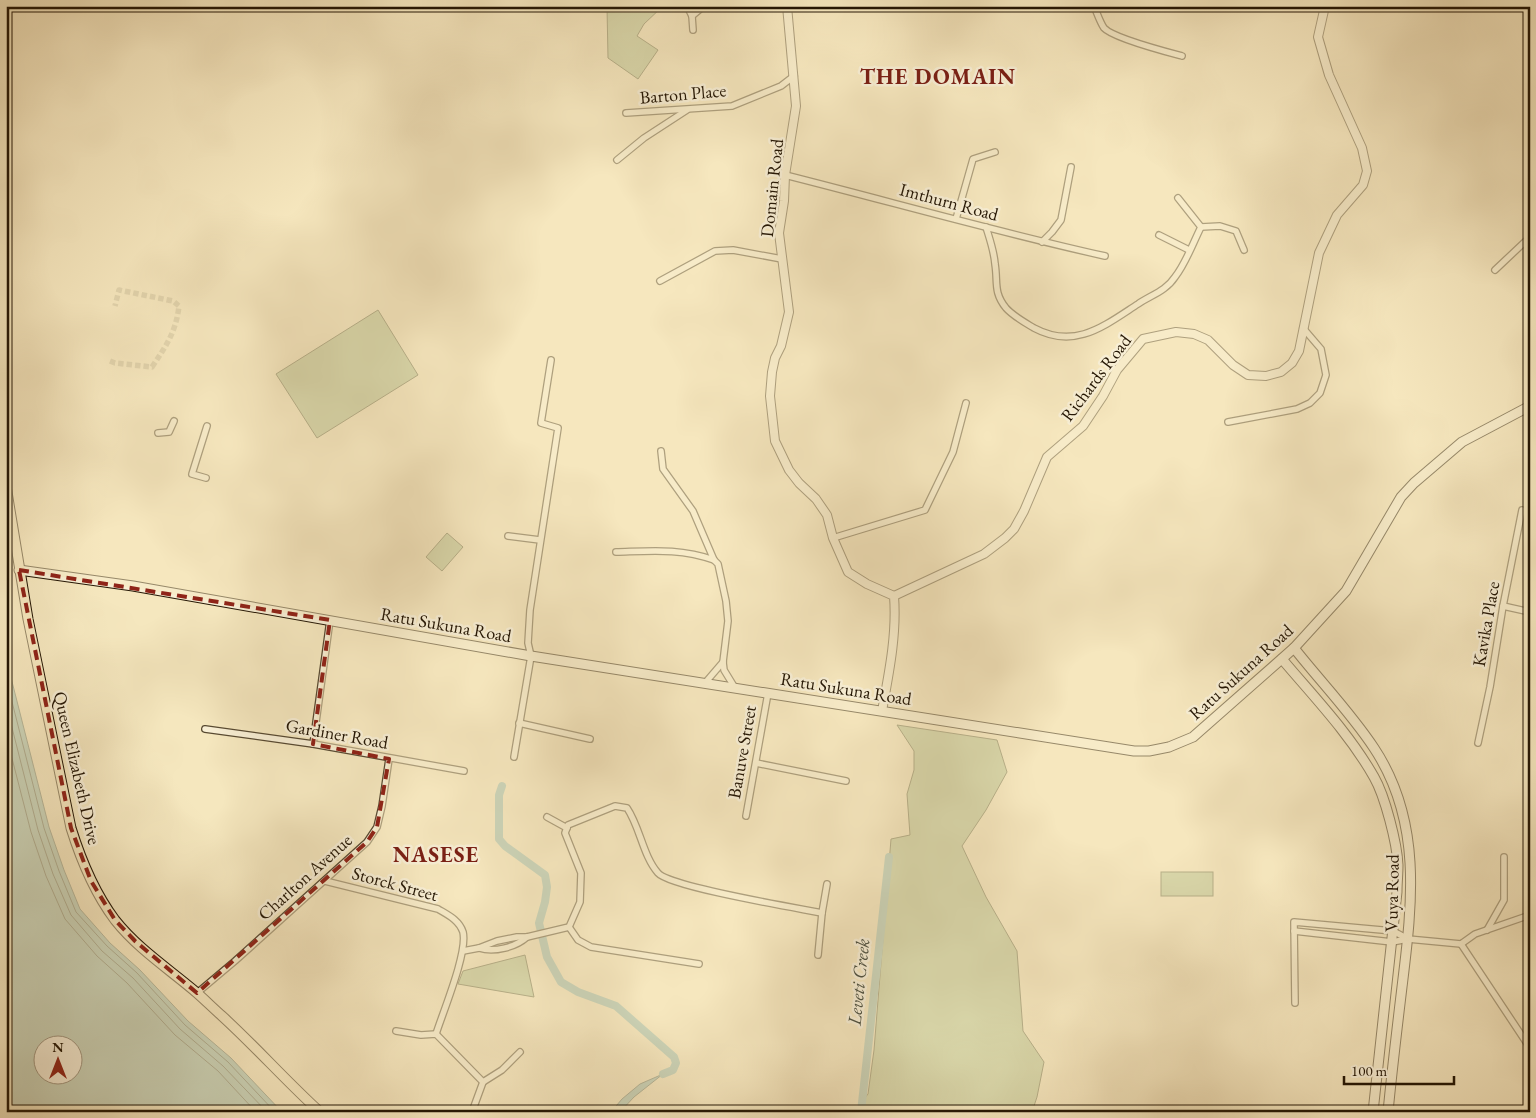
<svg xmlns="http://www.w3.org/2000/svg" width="1536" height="1118" font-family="'EB Garamond',serif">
<rect width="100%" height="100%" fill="#f5e7be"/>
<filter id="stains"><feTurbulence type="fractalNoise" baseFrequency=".004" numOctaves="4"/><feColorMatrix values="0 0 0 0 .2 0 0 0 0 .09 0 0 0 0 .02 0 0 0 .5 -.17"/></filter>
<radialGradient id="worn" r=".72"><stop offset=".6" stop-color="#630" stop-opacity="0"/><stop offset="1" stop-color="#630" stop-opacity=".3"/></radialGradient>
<g fill="#b8c694" stroke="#6e6e4c">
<polygon points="663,6 644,24 637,36 658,50 638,79 608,58 607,7"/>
<polygon points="378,310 418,375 317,438 276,374"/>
<polygon points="447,533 463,547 442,571 426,557"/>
<polygon points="897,725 997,740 1007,772 986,810 962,846 986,897 1017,951 1023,1031 1044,1062 1037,1097 1032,1112 854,1112 868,1094 874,1050 891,839 910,835 907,794 914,770 914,751"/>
<rect x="1161" y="872" width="52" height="24"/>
<polygon points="525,955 534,997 458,984 463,971"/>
</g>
<g fill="#9cbfb3" stroke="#6c7b6d" fill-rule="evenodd">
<path d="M6,658L49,827L64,870L80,909L110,943L140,970L188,1021L231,1058L282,1112H6ZM42,1046H72V1076H42Z"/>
<polygon points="663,1074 634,1097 620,1112 611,1112 622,1099 640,1084"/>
</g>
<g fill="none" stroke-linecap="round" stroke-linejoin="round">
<g stroke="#606a5c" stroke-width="1">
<polyline points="6,678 44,828 59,871 76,912 107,946 137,973 185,1025 228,1062 275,1112"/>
<polyline points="6,704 38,830 53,874 71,915 102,951 133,978 180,1029 223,1066 267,1112"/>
<polyline points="6,735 31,832 46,876 65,919 97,956 127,983 175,1035 218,1071 256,1112"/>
</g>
<g stroke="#9cbfb3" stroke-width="8">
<polyline points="502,786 499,795 499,839 505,846 545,875 547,887 545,902 539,923 547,957 561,982 578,992 616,1006 674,1057 676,1063 673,1070 663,1074"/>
<polyline points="861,1112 889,857"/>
</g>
<path stroke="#cbbd99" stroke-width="5.5" stroke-dasharray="5.5 3" stroke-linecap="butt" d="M110,361L115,363L152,367C166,346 176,332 179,306L173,301L119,290L115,306"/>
<g stroke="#584a32" stroke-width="8">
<g id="minor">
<polyline points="687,6 692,16 693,30"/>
<path d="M1094,6C1097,13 1100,22 1104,28C1113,38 1167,52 1182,56"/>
<polyline points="692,16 704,6"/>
<polyline points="626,113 732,106 781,86 794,76"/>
<polyline points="617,160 644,138 687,110"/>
<path d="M785,175C892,202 997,232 1105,256"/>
<polyline points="956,219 973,159 995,152"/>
<path d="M986,227C990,240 994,251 995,264C998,282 993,292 1006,308C1013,316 1024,322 1034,328C1075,350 1104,326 1138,304C1151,295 1166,291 1175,277C1186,263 1193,243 1201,227L1178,198"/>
<polyline points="1201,227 1220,226 1236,231 1244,250"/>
<polyline points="1159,235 1189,250"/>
<polyline points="1042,242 1052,232 1061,220 1071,167"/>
<polyline points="1495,270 1530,237"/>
<polyline points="660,281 715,251 733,250 782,259"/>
<polyline points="1228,422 1297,409 1310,403 1320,393 1326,375 1321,349 1303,328"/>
<polyline points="158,433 169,432 174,421"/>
<polyline points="661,451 663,469 693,511 714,560 718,564 726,601 728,621 723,662 724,670 735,688"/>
<polyline points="206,478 192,474 207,426"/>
<polyline points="508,536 540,540"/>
<polyline points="833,538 925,510 953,452 966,403"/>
<path d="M616,552C652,551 680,548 714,560"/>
<polyline points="1503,606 1530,612"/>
<polyline points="705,683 723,662"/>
<polyline points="519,723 590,739"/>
<polyline points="205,729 313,744 464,771"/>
<polyline points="1478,743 1490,687 1503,606 1522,510"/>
<polyline points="313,744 330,620"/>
<polyline points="514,757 531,656 528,643 530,610 558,428 541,423 551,360"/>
<polyline points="756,763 846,781"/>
<polyline points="746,816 768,693"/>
<polyline points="547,817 567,828"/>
<path d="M325,881L438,909C448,915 459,920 463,932C468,952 443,1012 436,1034"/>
<polyline points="569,927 578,940 591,947 699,964"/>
<polyline points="1487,930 1504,900 1504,857"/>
<polyline points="1294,931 1392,942 1408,939 1461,944 1475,934 1530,915"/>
<polyline points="1461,944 1530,1048"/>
<path d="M479,948C494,953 516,947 527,937"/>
<path d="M463,951L479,948L497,941L517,937H527L569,927L580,902L581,873L565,833L568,825L615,806L627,808C640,827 643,856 658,873C670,887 797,908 822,913L827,884"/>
<polyline points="818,955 822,913"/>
<polyline points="197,993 235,961 367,842 377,827 382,806 389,759"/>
<polyline points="1295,1003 1294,922 1393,931 1408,939"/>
<polyline points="396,1031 421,1035 436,1034 483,1082 472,1112"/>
<polyline points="483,1082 502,1070 520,1052"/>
</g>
</g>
<g stroke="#584a32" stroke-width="10">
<g id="tertiary">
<path d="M787,6L796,106L785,175L784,201L779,233L789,312L781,346L775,358L772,372L770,396L775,441L789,470L799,483L816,499L827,515L833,538L848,572L867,584L894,596C897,634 889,673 882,711"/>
<polyline points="894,596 984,554 1005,538 1014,529 1024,511 1047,457 1083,426 1103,396 1117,370 1143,339 1176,332 1194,334 1208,340 1233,365 1248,375 1266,376 1281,372 1292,363 1299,351 1319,253 1337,215 1363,185 1367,171 1362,148 1329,75 1318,37 1325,6"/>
</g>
</g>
<g stroke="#241604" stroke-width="11">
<g id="secondary">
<polyline points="19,570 133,586 531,656 1134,751 1149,751 1169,747 1193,737 1294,648 1346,591 1401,497 1414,483 1462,442 1530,406"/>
<path d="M1294,648C1320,681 1351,713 1374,748C1423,822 1412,905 1402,987C1397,1029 1392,1070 1388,1112"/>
<path d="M1282,659C1314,697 1349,733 1374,777C1385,796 1397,843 1398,865C1398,874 1397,883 1397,892L1373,1112"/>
</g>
</g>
<g stroke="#241604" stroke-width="11">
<path id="primary" d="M6,486L28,619L71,828C81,860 94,892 115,920C138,949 169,969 197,993C205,1000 214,1009 222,1016C256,1047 286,1081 320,1112"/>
</g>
<use href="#minor" stroke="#f8efd5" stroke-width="5.5"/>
<use href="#tertiary" stroke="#f8efd5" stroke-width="8"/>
<use href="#secondary" stroke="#f8efd5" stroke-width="9"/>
<use href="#primary" stroke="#f5e7be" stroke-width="9"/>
</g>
<path d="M0 0H1536V1118H0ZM19,570L330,620L313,744L389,759L377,827L367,842L197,993L135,941L115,920L91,881L71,828Z" fill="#f5e7be" fill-opacity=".55" fill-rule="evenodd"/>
<path fill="none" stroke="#8f2418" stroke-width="4" stroke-dasharray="10 6" stroke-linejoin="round" d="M19,570L330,620L313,744L389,759L377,827L367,842L197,993L135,941L115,920L91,881L71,828Z"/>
<g text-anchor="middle" stroke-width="5" stroke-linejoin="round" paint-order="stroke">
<g font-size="18" fill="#241604" stroke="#f8efd5">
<text transform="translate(683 94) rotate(-5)" y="6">Barton Place</text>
<text transform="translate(772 188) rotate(-84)" y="6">Domain Road</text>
<text transform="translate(949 202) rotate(15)" y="6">Imthurn Road</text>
<text transform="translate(1096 378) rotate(-53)" y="6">Richards Road</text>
<text transform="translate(1486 624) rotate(-80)" y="6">Kavika Place</text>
<text transform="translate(446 625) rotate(10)" y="6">Ratu Sukuna Road</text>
<text transform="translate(1241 672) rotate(-42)" y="6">Ratu Sukuna Road</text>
<text transform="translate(846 689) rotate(9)" y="6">Ratu Sukuna Road</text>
<text transform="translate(337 734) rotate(10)" y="6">Gardiner Road</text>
<text transform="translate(742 752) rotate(-80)" y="6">Banuve Street</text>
<text transform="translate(77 768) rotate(77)" y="6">Queen Elizabeth Drive</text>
<text transform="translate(305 877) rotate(-42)" y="6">Charlton Avenue</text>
<text transform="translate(395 884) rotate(15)" y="6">Storck Street</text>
<text transform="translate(1392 893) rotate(-89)" y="6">Vuya Road</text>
</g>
<g font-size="19" font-style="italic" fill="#4e5141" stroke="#f8efd5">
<text transform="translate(858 982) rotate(-84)" y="7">Leveti Creek</text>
</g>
<g font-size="22" font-weight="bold" letter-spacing="1" fill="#7a1f14" stroke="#f8efd5">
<text x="938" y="84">THE DOMAIN</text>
<text x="436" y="862">NASESE</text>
</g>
</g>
<rect width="1536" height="1118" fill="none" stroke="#f5e7be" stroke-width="25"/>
<rect x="8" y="8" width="1521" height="1103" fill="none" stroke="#241604" stroke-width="2.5"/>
<rect x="12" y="12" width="1511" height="1093" fill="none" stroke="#241604"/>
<g transform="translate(58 1060)"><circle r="24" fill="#f8efd5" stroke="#a39881"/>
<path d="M0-4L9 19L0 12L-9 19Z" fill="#8f2418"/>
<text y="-8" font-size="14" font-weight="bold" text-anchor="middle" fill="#241604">N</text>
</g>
<path d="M1344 1076v8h110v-8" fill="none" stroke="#241604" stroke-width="2.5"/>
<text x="1351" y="1076" font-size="15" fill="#241604" stroke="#f8efd5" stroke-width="4" paint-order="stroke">100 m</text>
<rect width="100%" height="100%" filter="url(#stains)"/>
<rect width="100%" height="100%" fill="url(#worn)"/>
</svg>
